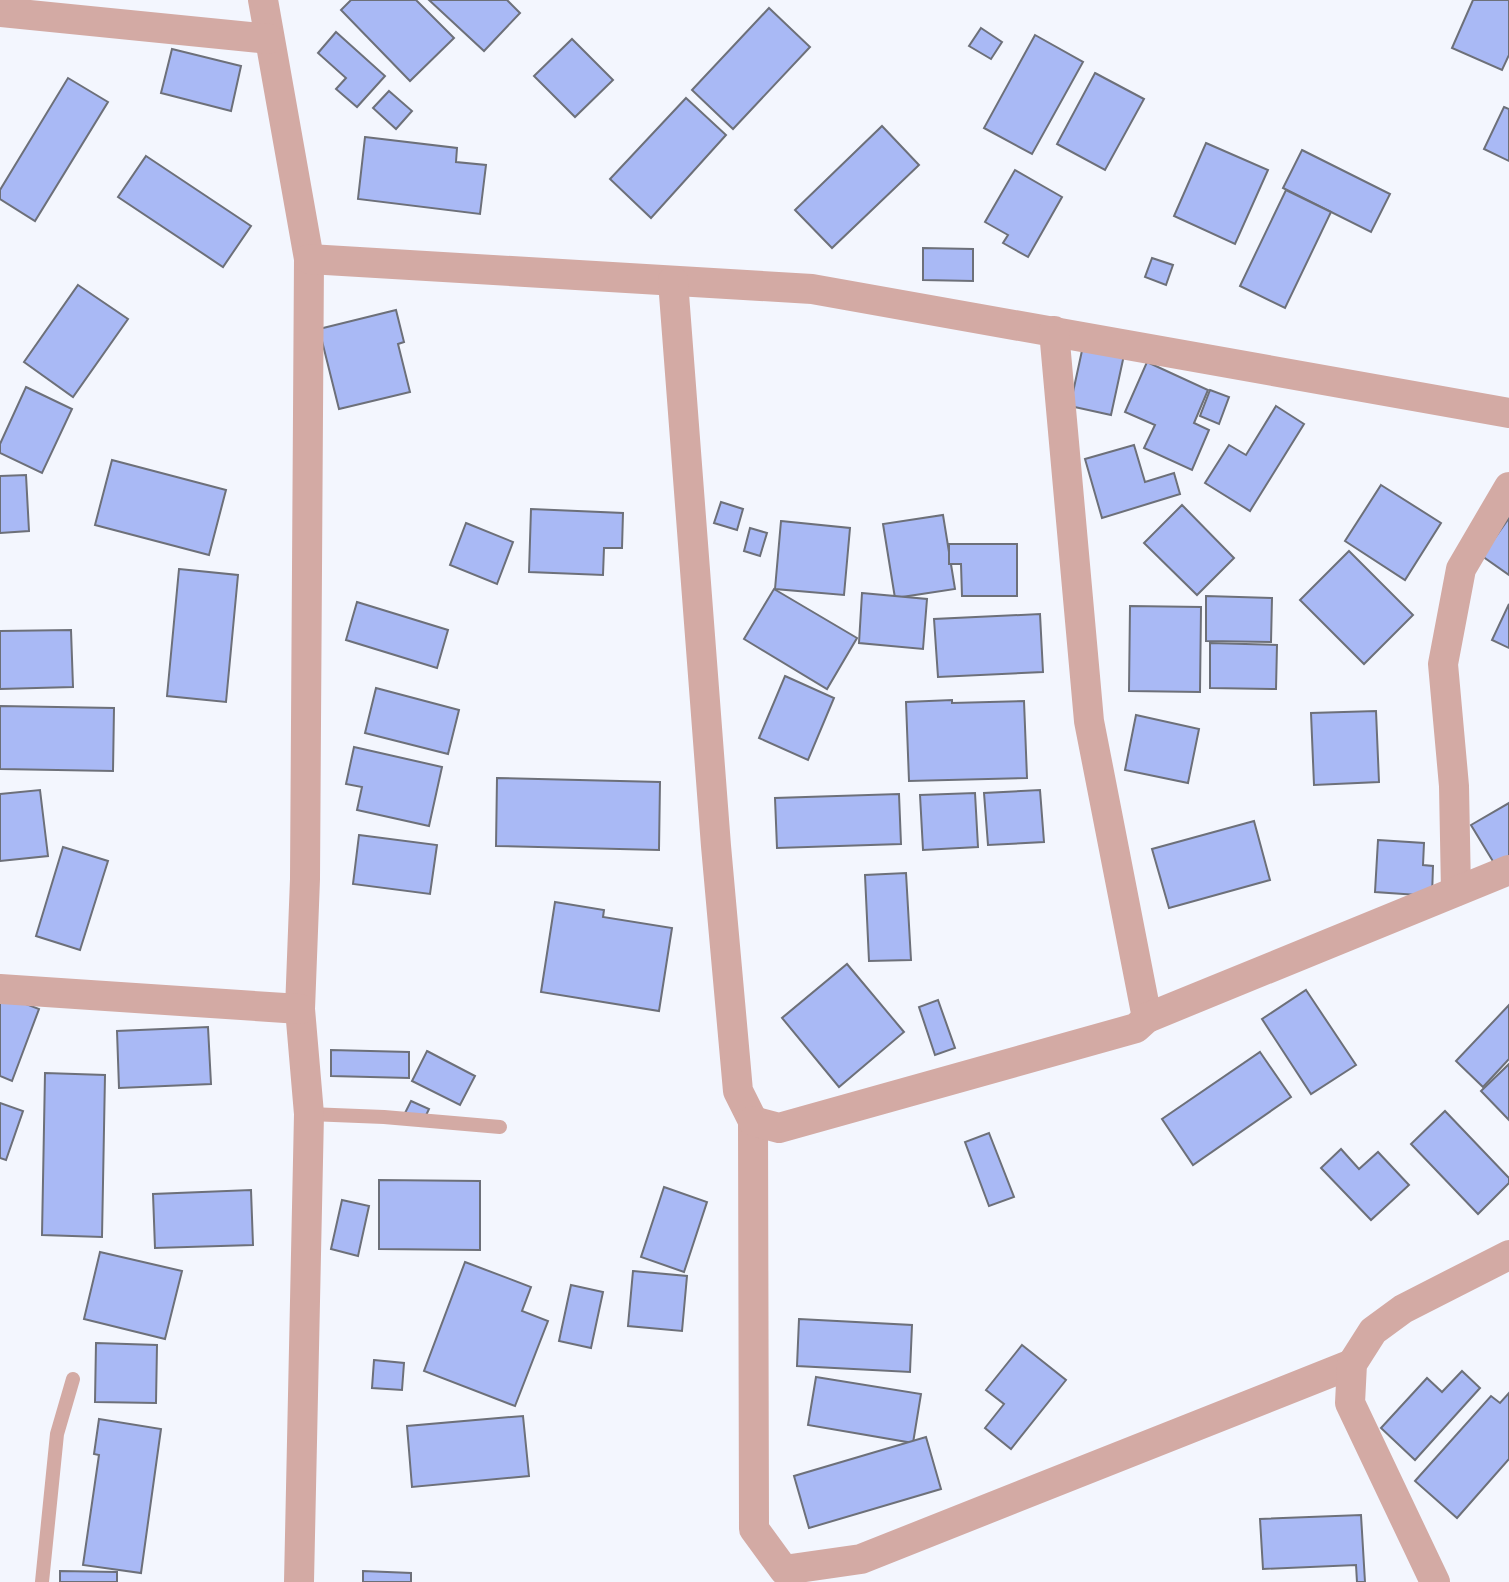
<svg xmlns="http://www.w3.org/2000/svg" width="1509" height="1582" font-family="Rubik,sans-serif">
<rect width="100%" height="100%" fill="#f3f6fe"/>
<g fill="#a9b9f5" stroke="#6d7079" stroke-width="2">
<polygon points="351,0 416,0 454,38 410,81 341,10"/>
<polygon points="429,0 507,0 520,13 484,51"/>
<polygon points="1473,0 1509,0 1509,55 1502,70 1452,48"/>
<polygon points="769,8 810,47 733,129 692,90"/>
<polygon points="981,28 1002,42 991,59 969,46"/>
<polygon points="336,32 385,76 357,107 336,89 346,78 318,53"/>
<polygon points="1035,35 1083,62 1032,154 984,128"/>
<polygon points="572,39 613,80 575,117 534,76"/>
<polygon points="172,49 241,66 231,111 161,93"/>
<polygon points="1095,73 1144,99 1105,170 1057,144"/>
<polygon points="68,78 108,102 35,221 0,199 0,190"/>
<polygon points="389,91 412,111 396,129 373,108"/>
<polygon points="686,98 726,135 651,218 610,179"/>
<polygon points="1504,107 1509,109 1509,161 1484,149"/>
<polygon points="882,126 919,165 832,248 795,210"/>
<polygon points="365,137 457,148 456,162 486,165 480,214 358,199"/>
<polygon points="1206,143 1268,170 1235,244 1174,216"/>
<polygon points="1302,150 1390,194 1371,232 1283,188"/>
<polygon points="146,156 251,226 223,267 118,197"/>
<polygon points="1015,170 1062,197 1028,257 1003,243 1008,235 985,222"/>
<polygon points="1286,190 1331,212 1285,308 1240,286"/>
<polygon points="923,248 973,249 973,281 923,280"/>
<polygon points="1152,258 1173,265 1166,285 1145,277"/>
<polygon points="78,285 128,319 73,397 24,362"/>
<polygon points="396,310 404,342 398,344 410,392 339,409 319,329"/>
<polygon points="1083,346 1124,355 1111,415 1070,406"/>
<polygon points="1147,362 1208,390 1194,423 1209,430 1192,470 1144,448 1155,425 1125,412"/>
<polygon points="26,387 72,409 42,473 0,453 0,444"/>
<polygon points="1210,390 1229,397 1219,424 1200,416"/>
<polygon points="1276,406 1304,424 1250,511 1205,483 1229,445 1246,455"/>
<polygon points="1134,445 1145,482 1174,473 1180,494 1102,518 1085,459"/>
<polygon points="112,460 226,490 209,555 95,525"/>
<polygon points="26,475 29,531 0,533 0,476"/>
<polygon points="1381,485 1441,523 1405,580 1345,541"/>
<polygon points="721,502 743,509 737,530 714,523"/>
<polygon points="1182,505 1234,558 1197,595 1144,543"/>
<polygon points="531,509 623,513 622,548 604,548 603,575 529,572"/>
<polygon points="943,515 955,589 895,598 883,524"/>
<polygon points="1509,518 1509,575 1482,556"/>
<polygon points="781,521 850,528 844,595 775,589"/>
<polygon points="466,523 513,542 497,584 450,565"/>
<polygon points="750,528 767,533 760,556 744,551"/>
<polygon points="949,544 1017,544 1017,596 962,596 961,564 949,564"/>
<polygon points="1349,551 1413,615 1364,664 1300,600"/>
<polygon points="179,569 238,575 226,702 167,696"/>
<polygon points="774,589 857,638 827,689 744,639"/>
<polygon points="862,593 927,599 923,649 859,643"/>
<polygon points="1206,596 1272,598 1271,642 1206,641"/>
<polygon points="357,602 448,630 437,668 346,640"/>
<polygon points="1509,604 1509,648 1492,640"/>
<polygon points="1130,606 1201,607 1200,692 1129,691"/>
<polygon points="1040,614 1043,672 938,677 934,619"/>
<polygon points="71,630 73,687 0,689 0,631"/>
<polygon points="1210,643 1277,645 1276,689 1210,688"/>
<polygon points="785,676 834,698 808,760 759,738"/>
<polygon points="376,688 459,710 448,754 365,733"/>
<polygon points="952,700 952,703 1024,701 1027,778 909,781 906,702"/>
<polygon points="0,706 114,708 113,771 0,769"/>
<polygon points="1376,711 1379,782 1314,785 1311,713"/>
<polygon points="1136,715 1199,729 1188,783 1125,770"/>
<polygon points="354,747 442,767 429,826 357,810 362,787 346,784"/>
<polygon points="497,778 660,782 659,850 496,846"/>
<polygon points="40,790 48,856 0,861 0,794"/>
<polygon points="1040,790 1044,842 988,845 984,793"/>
<polygon points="975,793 978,847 923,850 920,795"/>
<polygon points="899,794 901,844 777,848 775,798"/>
<polygon points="1509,803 1509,861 1497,868 1471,825"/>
<polygon points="1254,821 1270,880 1169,908 1152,849"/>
<polygon points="359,835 437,845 430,894 353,884"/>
<polygon points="1378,840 1424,843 1423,865 1433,866 1432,896 1375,892"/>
<polygon points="63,847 108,861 80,950 36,936"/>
<polygon points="906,873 911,960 869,961 865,875"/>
<polygon points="555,902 604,910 603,917 672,928 659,1011 541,992"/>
<polygon points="847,964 904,1032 839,1087 782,1018"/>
<polygon points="1306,990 1356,1065 1311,1094 1262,1019"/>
<polygon points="0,994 39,1009 12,1081 0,1076"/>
<polygon points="938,1000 955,1048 935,1055 919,1007"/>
<polygon points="1509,1005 1509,1059 1483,1087 1456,1061"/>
<polygon points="208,1027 211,1084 119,1088 117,1031"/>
<polygon points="331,1050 409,1052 409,1078 331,1076"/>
<polygon points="427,1051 475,1076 460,1105 412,1081"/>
<polygon points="1260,1052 1291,1097 1193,1165 1162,1119"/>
<polygon points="1509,1064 1509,1120 1481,1091"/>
<polygon points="45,1073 105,1075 102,1237 42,1235"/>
<polygon points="411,1101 429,1109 422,1124 404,1115"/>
<polygon points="0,1103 23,1111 6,1160 0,1158"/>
<polygon points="1445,1111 1509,1178 1509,1183 1478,1214 1411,1144"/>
<polygon points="989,1133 1014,1197 989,1206 965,1142"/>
<polygon points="1341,1149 1359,1169 1378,1152 1409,1185 1371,1220 1321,1168"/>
<polygon points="379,1180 480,1181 480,1250 379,1249"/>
<polygon points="664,1187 707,1202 684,1272 641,1257"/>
<polygon points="251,1190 253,1245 155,1248 153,1194"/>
<polygon points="342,1200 369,1206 358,1256 331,1249"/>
<polygon points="100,1252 182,1271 165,1339 84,1319"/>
<polygon points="465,1262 531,1287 522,1311 548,1321 515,1406 424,1371"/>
<polygon points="633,1271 687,1276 682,1331 628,1326"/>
<polygon points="571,1285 603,1292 591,1348 559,1341"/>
<polygon points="799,1319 912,1325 910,1372 797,1366"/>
<polygon points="96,1343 157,1345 156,1403 95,1402"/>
<polygon points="1022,1345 1066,1380 1011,1449 985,1428 1004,1404 986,1390"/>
<polygon points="374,1360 404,1363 402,1390 372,1388"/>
<polygon points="1462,1371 1480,1388 1415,1460 1381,1428 1427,1378 1442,1392"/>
<polygon points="816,1377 921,1394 913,1443 808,1425"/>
<polygon points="1509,1393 1509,1459 1457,1518 1415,1481 1491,1396 1500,1403"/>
<polygon points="523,1416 529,1476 412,1487 407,1426"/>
<polygon points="99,1419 161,1429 141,1573 83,1565 99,1455 94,1454"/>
<polygon points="926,1437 941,1489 809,1528 794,1476"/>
<polygon points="1361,1515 1365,1582 1357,1582 1356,1565 1263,1569 1260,1519"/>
<polygon points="60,1571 117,1572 117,1582 60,1582"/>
<polygon points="363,1571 411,1573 411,1582 363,1582"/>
</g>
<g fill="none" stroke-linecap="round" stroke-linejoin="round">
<g stroke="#d3aaa4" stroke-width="14">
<polyline points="309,1114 384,1117 500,1127"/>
<polyline points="42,1582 57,1434 73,1379"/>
</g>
<g stroke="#d3aaa4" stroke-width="30">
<polyline points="263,0 309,259 305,879 300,1009 309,1114 299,1582"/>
<polyline points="0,12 269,39"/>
<polyline points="309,259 812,289 1509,413"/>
<polyline points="673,281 716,846 738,1091 753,1121 754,1529 784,1570 861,1559 1352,1364"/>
<polyline points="1054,331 1089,721 1147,1018"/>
<polyline points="1456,891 1454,786 1443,664 1461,569 1509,487"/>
<polyline points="0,989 300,1009"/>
<polyline points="753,1121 779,1128 1136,1028 1147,1018 1509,870"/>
<polyline points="1435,1582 1350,1403 1352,1364 1373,1331 1403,1309 1509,1255"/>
</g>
</g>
</svg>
